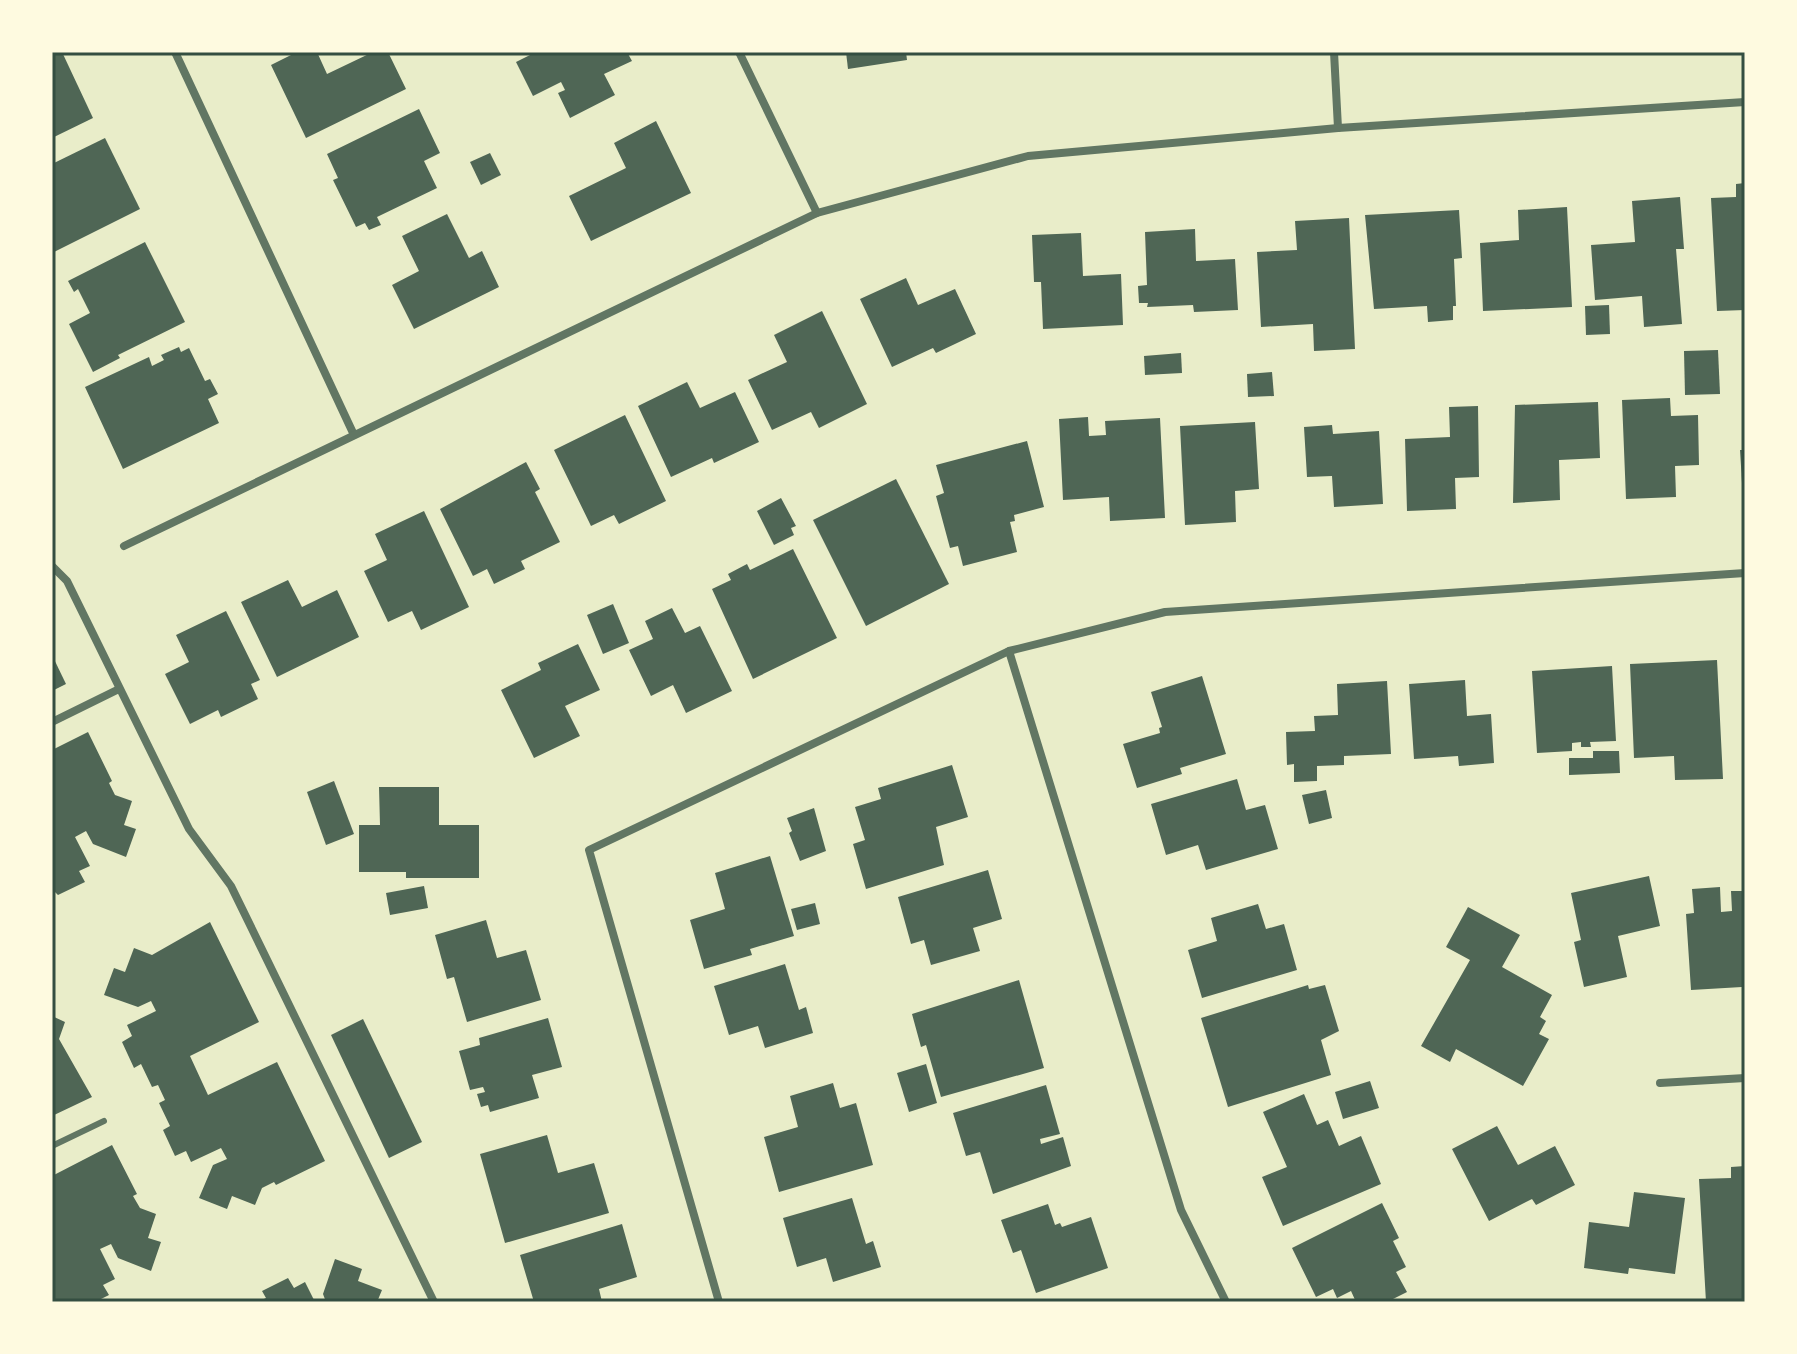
<svg xmlns="http://www.w3.org/2000/svg" width="1797" height="1354" font-family="'Fira Sans',sans-serif">
<rect width="100%" height="100%" fill="#e9edc9"/>
<g fill="#4f6655">
<polygon points="52,52 62,52 93,118 52,138"/>
<polygon points="297,52 317,52 327,74 373,52 388,52 406,89 306,138 271,65"/>
<polygon points="536,52 627,52 632,61 604,74 615,95 570,118 558,93 565,90 561,82 533,96 516,62"/>
<polygon points="846,52 906,52 907,60 848,69"/>
<polygon points="419,109 440,153 424,161 437,188 377,217 381,225 369,230 365,223 356,227 333,180 338,178 327,154"/>
<polygon points="656,121 691,193 591,241 569,196 626,168 614,143"/>
<polygon points="105,138 140,209 52,253 52,164"/>
<polygon points="490,153 501,175 481,185 470,162"/>
<polygon points="1745,183 1745,310 1717,311 1711,198 1736,197 1736,184"/>
<polygon points="1680,197 1684,249 1676,249 1682,324 1644,327 1642,296 1595,300 1591,245 1635,242 1632,201"/>
<polygon points="1567,207 1572,307 1483,311 1480,243 1519,240 1518,210"/>
<polygon points="1459,210 1462,258 1454,259 1456,306 1453,306 1453,320 1428,322 1427,306 1374,309 1365,215"/>
<polygon points="447,214 469,258 482,251 499,287 414,329 392,285 419,271 402,236"/>
<polygon points="1349,218 1355,349 1314,351 1313,324 1261,327 1257,252 1297,250 1295,221"/>
<polygon points="1195,229 1196,261 1235,259 1238,310 1194,312 1193,305 1147,307 1148,303 1139,303 1138,286 1147,285 1145,232"/>
<polygon points="1081,233 1083,276 1121,274 1123,325 1043,329 1041,282 1034,282 1032,235"/>
<polygon points="145,242 185,322 118,355 120,358 93,372 69,324 90,313 78,289 74,292 68,281"/>
<polygon points="906,278 918,305 955,289 976,334 936,353 933,348 892,367 860,299"/>
<polygon points="1609,305 1610,334 1586,335 1585,306"/>
<polygon points="822,311 867,404 819,428 811,412 772,430 748,380 787,362 774,335"/>
<polygon points="179,347 181,352 189,348 205,381 210,379 218,394 208,399 219,423 123,469 85,387 149,357 152,366 164,360 161,355"/>
<polygon points="1718,350 1720,394 1685,395 1684,351"/>
<polygon points="1181,353 1182,373 1145,375 1144,356"/>
<polygon points="1272,372 1274,396 1248,397 1247,374"/>
<polygon points="687,382 700,408 735,392 759,442 714,463 712,458 671,477 638,406"/>
<polygon points="1670,398 1671,416 1698,415 1699,465 1675,466 1676,497 1626,499 1622,400"/>
<polygon points="1598,402 1600,458 1559,460 1560,500 1513,503 1515,405"/>
<polygon points="1478,406 1479,477 1455,478 1456,509 1407,511 1405,439 1450,437 1449,407"/>
<polygon points="625,415 666,501 619,524 614,515 591,526 554,450"/>
<polygon points="1088,417 1089,436 1106,435 1105,421 1160,418 1165,518 1110,521 1109,497 1063,500 1059,419"/>
<polygon points="1255,422 1259,489 1235,491 1236,522 1185,525 1180,426"/>
<polygon points="1332,425 1333,434 1379,431 1383,504 1334,507 1332,476 1307,477 1304,427"/>
<polygon points="1027,441 1044,507 1014,515 1015,521 1010,522 1017,552 963,566 958,546 950,548 936,496 944,493 936,465"/>
<polygon points="1740,450 1745,450 1745,499 1743,499"/>
<polygon points="526,462 540,489 535,492 560,542 521,561 525,569 494,584 487,569 473,576 440,509"/>
<polygon points="896,479 949,584 866,626 813,520"/>
<polygon points="781,498 796,526 791,528 794,535 774,545 757,511"/>
<polygon points="424,511 469,607 421,630 412,611 388,622 364,571 387,560 375,534"/>
<polygon points="793,549 837,638 753,679 712,589 731,580 728,574 747,564 750,570"/>
<polygon points="288,580 302,607 337,590 359,637 277,677 241,602"/>
<polygon points="613,604 629,643 603,654 587,615"/>
<polygon points="672,608 685,633 700,626 732,691 686,713 673,685 651,696 629,650 653,639 645,621"/>
<polygon points="226,611 260,680 251,684 258,699 221,717 218,710 190,724 165,674 189,662 176,635"/>
<polygon points="578,644 600,690 565,706 580,736 534,758 501,690 541,670 538,663"/>
<polygon points="52,655 66,684 52,691"/>
<polygon points="1717,660 1723,779 1675,780 1674,756 1634,758 1630,664"/>
<polygon points="1612,666 1616,741 1590,742 1591,747 1581,747 1581,742 1572,743 1572,751 1537,753 1532,671"/>
<polygon points="1202,676 1226,754 1180,768 1182,774 1137,788 1123,744 1160,733 1159,728 1162,727 1151,692"/>
<polygon points="1465,680 1467,716 1491,714 1494,763 1459,766 1458,756 1414,759 1409,684"/>
<polygon points="1387,681 1391,754 1344,756 1344,765 1317,766 1317,781 1294,782 1294,764 1287,765 1286,732 1315,731 1314,716 1338,715 1337,684"/>
<polygon points="88,732 112,781 109,783 115,795 132,801 124,825 136,829 126,857 93,844 86,831 75,837 90,866 79,871 85,882 58,895 52,889 52,750"/>
<polygon points="1593,751 1619,751 1620,773 1569,775 1569,758 1593,758"/>
<polygon points="952,765 968,817 936,827 944,865 866,889 853,844 865,840 855,807 881,799 878,788"/>
<polygon points="1237,779 1246,810 1265,805 1278,849 1206,870 1198,845 1166,855 1151,804"/>
<polygon points="334,781 354,834 326,845 307,792"/>
<polygon points="379,787 439,787 439,825 479,825 479,878 406,878 406,872 359,872 359,825 380,825"/>
<polygon points="1326,790 1332,818 1309,824 1302,795"/>
<polygon points="814,808 826,851 800,861 789,833 792,831 787,818"/>
<polygon points="770,856 794,936 750,949 752,955 704,969 690,920 725,909 715,873"/>
<polygon points="988,870 1002,919 973,928 980,951 931,965 924,940 911,944 898,897"/>
<polygon points="1649,876 1660,926 1618,936 1627,977 1584,987 1574,942 1581,940 1571,893"/>
<polygon points="424,886 428,908 390,915 386,893"/>
<polygon points="1720,887 1721,912 1732,911 1731,891 1745,891 1745,982 1742,987 1691,990 1686,914 1694,913 1692,889"/>
<polygon points="815,903 820,924 797,930 791,909"/>
<polygon points="1258,904 1266,929 1284,924 1297,970 1202,998 1188,950 1217,941 1211,918"/>
<polygon points="1468,907 1520,935 1502,967 1552,995 1540,1017 1546,1021 1539,1034 1549,1039 1523,1086 1456,1049 1450,1062 1421,1046 1470,960 1446,947"/>
<polygon points="486,920 497,958 526,950 541,1000 467,1022 454,977 447,979 435,935"/>
<polygon points="210,922 259,1022 190,1056 208,1095 277,1062 325,1161 276,1185 274,1182 262,1188 255,1205 232,1196 227,1209 199,1198 213,1165 227,1159 221,1148 191,1162 186,1151 175,1156 163,1130 170,1126 159,1103 165,1100 158,1085 152,1087 141,1064 134,1068 122,1042 132,1036 127,1025 156,1011 151,1001 138,1007 104,995 114,968 125,972 134,948 152,955"/>
<polygon points="785,964 799,1010 806,1007 813,1033 765,1048 758,1026 729,1035 714,986"/>
<polygon points="1019,980 1044,1068 941,1097 926,1045 921,1047 912,1014"/>
<polygon points="1308,985 1309,989 1325,985 1339,1031 1321,1040 1331,1075 1228,1107 1201,1018"/>
<polygon points="52,1016 65,1022 59,1039 92,1097 52,1116"/>
<polygon points="548,1018 562,1067 532,1075 539,1098 490,1112 488,1105 481,1107 477,1094 485,1092 483,1087 470,1090 459,1051 480,1045 479,1038"/>
<polygon points="363,1019 422,1142 389,1158 331,1035"/>
<polygon points="926,1064 937,1103 909,1112 897,1073"/>
<polygon points="1370,1081 1379,1108 1343,1119 1335,1092"/>
<polygon points="833,1083 840,1108 856,1103 873,1165 779,1192 764,1137 798,1127 790,1096"/>
<polygon points="1046,1085 1060,1134 1040,1139 1041,1144 1063,1137 1071,1166 993,1194 980,1152 966,1156 953,1113"/>
<polygon points="1304,1094 1317,1125 1328,1120 1339,1146 1361,1136 1381,1184 1283,1226 1262,1177 1287,1167 1263,1112"/>
<polygon points="1497,1126 1518,1165 1555,1146 1575,1185 1536,1205 1532,1199 1489,1221 1452,1149"/>
<polygon points="547,1135 558,1173 594,1163 609,1213 505,1243 480,1154"/>
<polygon points="112,1145 137,1194 133,1196 140,1208 156,1214 148,1238 161,1242 151,1271 118,1258 111,1244 100,1249 115,1279 103,1285 109,1295 95,1302 52,1302 52,1176"/>
<polygon points="1745,1166 1745,1302 1706,1302 1699,1179 1731,1178 1731,1167"/>
<polygon points="1634,1192 1685,1198 1675,1274 1629,1268 1628,1274 1584,1268 1589,1222 1629,1227"/>
<polygon points="852,1198 866,1244 873,1241 881,1267 833,1282 826,1258 797,1267 783,1218"/>
<polygon points="1382,1203 1399,1238 1393,1241 1406,1267 1396,1272 1407,1292 1387,1302 1356,1302 1351,1291 1337,1298 1333,1289 1316,1297 1292,1248"/>
<polygon points="1048,1204 1055,1225 1060,1223 1062,1227 1091,1217 1108,1268 1036,1293 1021,1250 1013,1253 1001,1220"/>
<polygon points="622,1224 637,1277 599,1289 602,1302 534,1302 520,1255"/>
<polygon points="335,1259 362,1269 358,1281 382,1290 377,1302 326,1302 323,1294"/>
<polygon points="288,1278 294,1288 305,1282 315,1302 257,1302 266,1298 262,1291"/>
</g>
<g fill="none" stroke-linecap="round" stroke-linejoin="round">
<polyline stroke="#617663" stroke-width="6" points="52,1146 104,1121"/>
<g stroke="#617663" stroke-width="8">
<polyline points="175,52 354,435"/>
<polyline points="739,52 817,213"/>
<polyline points="1334,52 1338,128"/>
<polyline points="124,546 817,213 1028,156 1338,128 1745,102"/>
<polyline points="52,566 67,581 189,829 231,886 434,1302"/>
<polyline points="1009,651 1181,1210 1226,1302"/>
<polyline points="52,722 119,689"/>
<polyline points="1660,1083 1745,1078"/>
<polyline points="719,1302 589,850 1009,651 1165,612 1745,573"/>
</g>
</g>
<rect width="1797" height="1354" fill="none" stroke="#fefae0" stroke-width="108"/>
<rect x="54" y="54" width="1689" height="1246" fill="none" stroke="#344e41" stroke-width="3"/>
</svg>
